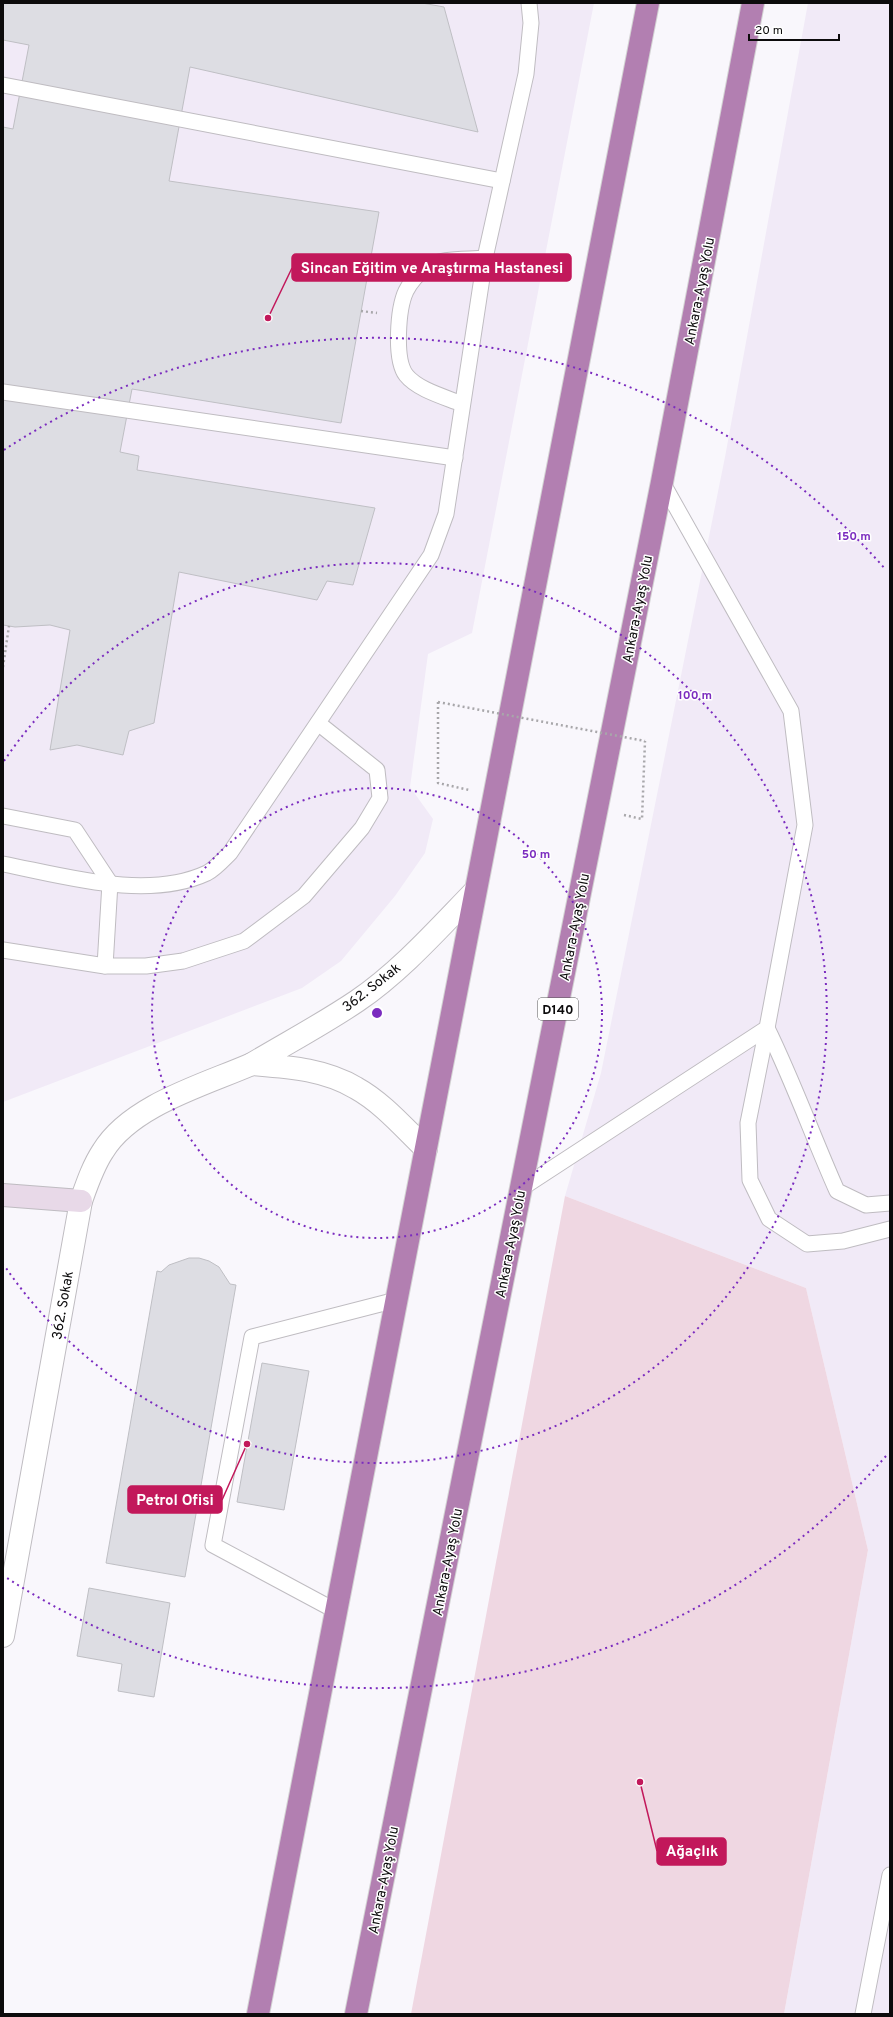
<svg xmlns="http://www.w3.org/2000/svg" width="893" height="2017" font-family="Overpass,sans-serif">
<rect width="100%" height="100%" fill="#f9f7fc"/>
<g fill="#f1eaf7">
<polygon points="3,3 594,3 472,633 428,654 410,787 433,819 425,853 395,896 341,961 302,988 3,1102"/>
<polygon points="808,3 890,3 890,2014 784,2014 868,1550 806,1288 565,1196 601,1073 725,457"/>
</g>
<polygon fill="#efd7e2" points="565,1196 806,1288 868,1550 784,2014 411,2014"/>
<g fill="#dddde3" stroke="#bfbfc4">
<polygon points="3,3 422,3 444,7 478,132 190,67 169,181 379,212 341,423 132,389 120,452 139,456 137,470 375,508 353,585 327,581 317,600 179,572 154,723 129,731 123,755 77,745 50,750 70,630 50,625 15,627 3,625 3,127 13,129 29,45 3,40"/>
<polygon points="189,1258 199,1258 209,1261 219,1267 230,1284 236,1285 185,1577 106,1563 157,1271 161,1272 169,1265"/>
<polygon points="262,1363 309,1371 284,1510 237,1502"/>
<polygon points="89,1588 170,1603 154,1697 118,1691 122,1664 77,1656"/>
</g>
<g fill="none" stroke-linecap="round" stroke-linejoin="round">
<g stroke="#bfbcc1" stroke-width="17">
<g id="lane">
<polyline points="3,85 502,181"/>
<polyline points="3,392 455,458"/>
<path d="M462,404C445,397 418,390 406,375C394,359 398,308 406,291C410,283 418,273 426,268C441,257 467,260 485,258"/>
<polyline points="3,816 75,830 110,883 105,966 3,950"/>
<path d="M3,864C65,876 147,901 207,873C215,869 223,860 230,853L431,555L446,514L485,258L526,74L531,23L529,3"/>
<polyline points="105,966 146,966 183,961 244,941 304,896 362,828 380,798 377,770 318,723"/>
<polyline points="767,1028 748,1123 750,1180 769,1219 807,1244 843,1241 890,1229"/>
<path d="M767,1028C793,1081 813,1137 837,1191L866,1205L890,1203"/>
<polyline points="522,1188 767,1028 805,825 791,711 662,482"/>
<polyline points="336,1611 213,1545 252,1337 396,1300"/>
<polyline points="863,2014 890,1875"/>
</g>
</g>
<g stroke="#bfbcc1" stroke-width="24">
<g id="street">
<path d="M426,1149C404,1128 383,1103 356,1088C324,1069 288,1067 252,1064C287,1043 323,1024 357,1001C401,971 438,929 475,891"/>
<path d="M3,1636L81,1201C87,1184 93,1166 103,1151C131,1105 204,1085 252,1064"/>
</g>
</g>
<g stroke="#bfbcc1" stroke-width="24">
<polyline id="secondary" points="3,1195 81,1201"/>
</g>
<g stroke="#d3d3d3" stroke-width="24">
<g id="highway">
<polyline points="258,2014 648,3"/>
<polyline points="356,2014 662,482 753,3"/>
</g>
</g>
<g stroke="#a8a7aa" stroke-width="2.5" stroke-dasharray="2 3" stroke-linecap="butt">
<polyline points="361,311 377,313"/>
<polyline points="3,667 9,626"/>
<polyline points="438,702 438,783 469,790"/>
<polyline points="624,815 642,819 645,741"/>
</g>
<use href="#lane" stroke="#fff" stroke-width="15"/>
<use href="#street" stroke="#fff" stroke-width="22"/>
<use href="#secondary" stroke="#e8d9e8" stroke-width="22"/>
<use href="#highway" stroke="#b27fb1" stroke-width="22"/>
<polyline stroke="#a8a7aa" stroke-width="2.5" stroke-dasharray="2 3" stroke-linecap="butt" points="438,702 645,741"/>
</g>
<g fill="none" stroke="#7b2cbf" stroke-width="2" stroke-dasharray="2 4">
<circle cx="377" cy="1013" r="225"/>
<path d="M4 761A450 450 0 1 1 4 1265"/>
<path d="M886 1456A675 675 0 0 1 4 1576M4 450A675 675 0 0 1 886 570"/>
</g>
<g text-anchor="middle" stroke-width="3" stroke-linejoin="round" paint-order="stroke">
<rect fill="#fff" stroke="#555455" stroke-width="1" x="538" y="998" width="40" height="22" rx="3"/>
<g font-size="13" font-weight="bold" fill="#0c0b0c">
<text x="558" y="1014">D140</text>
</g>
<g font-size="14" fill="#0c0b0c" stroke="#fff">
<text transform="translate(699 291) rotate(-79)" y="5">Ankara-Ayaş Yolu</text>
<text transform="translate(637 609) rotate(-79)" y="5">Ankara-Ayaş Yolu</text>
<text transform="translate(574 927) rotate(-79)" y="5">Ankara-Ayaş Yolu</text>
<text transform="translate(371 987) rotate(-38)" y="5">362. Sokak</text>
<text transform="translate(510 1244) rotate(-79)" y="5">Ankara-Ayaş Yolu</text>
<text transform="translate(62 1305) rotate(-80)" y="5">362. Sokak</text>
<text transform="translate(447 1562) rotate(-79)" y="5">Ankara-Ayaş Yolu</text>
<text transform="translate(383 1880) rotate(-79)" y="5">Ankara-Ayaş Yolu</text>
</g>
</g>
<circle cx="377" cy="1013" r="6" fill="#7b2cbf" stroke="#fff" stroke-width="2"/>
<g font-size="12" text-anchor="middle" font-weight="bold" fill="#7b2cbf" stroke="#fff" stroke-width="3" stroke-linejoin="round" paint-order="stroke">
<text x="854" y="540">150 m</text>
<text x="695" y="699">100 m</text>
<text x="536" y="858">50 m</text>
</g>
<path fill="none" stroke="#c2185b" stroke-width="1.5" d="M268 318L292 268M247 1444L222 1500M640 1782L657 1851"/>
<g fill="#c2185b" stroke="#fff" stroke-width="1.5">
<circle cx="268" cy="318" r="4"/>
<circle cx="247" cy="1444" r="4"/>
<circle cx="640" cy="1782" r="4"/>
</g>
<g fill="#c2185b" stroke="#c2185b" stroke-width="1.5">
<rect x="292" y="254" width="279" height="27" rx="4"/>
<rect x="128" y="1486" width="94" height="27" rx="4"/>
<rect x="657" y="1838" width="69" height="27" rx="4"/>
</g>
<g font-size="15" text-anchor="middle" font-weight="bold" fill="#fff">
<text x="432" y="273">Sincan Eğitim ve Araştırma Hastanesi</text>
<text x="175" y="1505">Petrol Ofisi</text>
<text x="692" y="1856">Ağaçlık</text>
</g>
<rect width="893" height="2017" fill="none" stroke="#0c0b0c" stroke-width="8"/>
<path d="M749 34v6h90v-6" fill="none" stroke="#0c0b0c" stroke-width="2"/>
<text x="755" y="34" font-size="12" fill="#0c0b0c" stroke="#ffffff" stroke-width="3" paint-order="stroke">20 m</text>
</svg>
